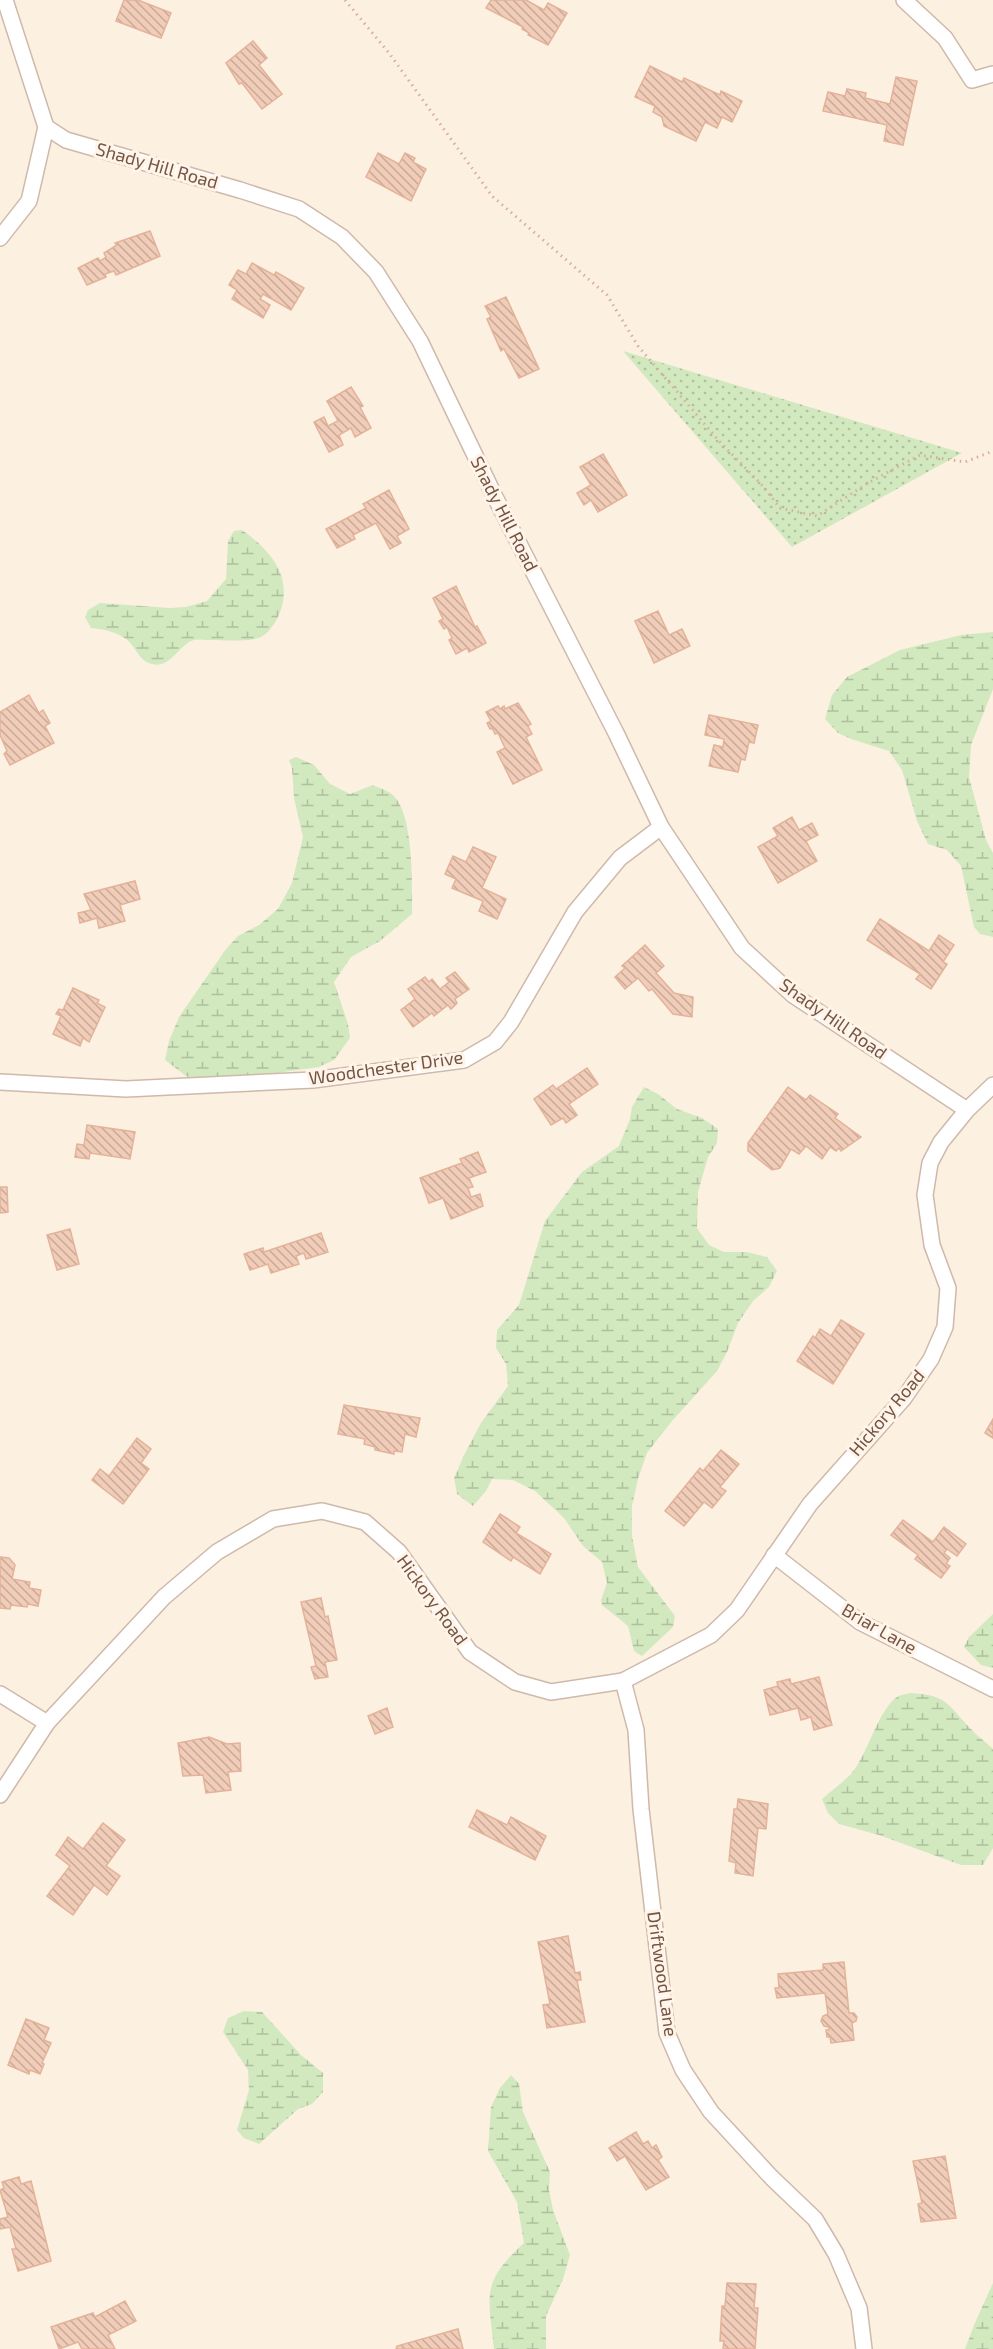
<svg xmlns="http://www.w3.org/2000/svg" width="993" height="2349" font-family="'Exo 2',sans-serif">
<defs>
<pattern id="wetland-marsh" width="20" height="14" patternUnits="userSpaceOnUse" patternTransform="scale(1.5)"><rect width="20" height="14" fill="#d2e9c0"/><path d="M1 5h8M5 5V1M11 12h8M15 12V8" fill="none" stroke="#afc09e"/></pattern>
<pattern id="park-dots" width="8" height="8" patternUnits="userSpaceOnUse" patternTransform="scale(1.5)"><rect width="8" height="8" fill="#d2e9c0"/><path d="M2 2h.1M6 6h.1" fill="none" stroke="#afc09e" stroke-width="1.8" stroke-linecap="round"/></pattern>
<pattern id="building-back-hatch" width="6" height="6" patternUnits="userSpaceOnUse" patternTransform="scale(1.5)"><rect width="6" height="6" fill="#f1cdb9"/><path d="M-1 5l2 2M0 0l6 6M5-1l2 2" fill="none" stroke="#c8a998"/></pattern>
</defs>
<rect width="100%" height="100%" fill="#fcf0e1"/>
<g fill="url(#wetland-marsh)">
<path d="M242,530C273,552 296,581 277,619C273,626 267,635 259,638C243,642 224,640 208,640C204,640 198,639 194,640C179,644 171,669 152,664C138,661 136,646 126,639C117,632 103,629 91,628L85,617L88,610L100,603L170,608L186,607L207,601L226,579L228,541L234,531Z"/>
<polygon points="993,632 993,689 971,745 969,777 986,840 993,853 993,937 980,934 974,927 961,866 947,850 928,844 917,821 902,770 889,751 851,739 838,733 825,719 832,695 847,677 900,650 961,635"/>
<path d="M296,757L314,765L330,784L350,794L373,785C379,788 389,791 394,796C414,817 412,885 412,914L380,941L351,957L334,982L348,1024L350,1038L334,1060L319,1067L276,1073L245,1085L209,1088L186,1076L165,1060L169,1041L179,1017L226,949L238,936L259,925L278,909L292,883L303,837L294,798L292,768L289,760Z"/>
<polygon points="644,1087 658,1094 677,1109 702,1118 718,1129 717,1143 708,1157 698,1192 697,1228 709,1245 724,1252 746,1252 767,1257 777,1271 769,1287 753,1301 738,1323 727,1352 717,1371 672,1421 647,1453 638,1479 632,1506 632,1536 638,1567 675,1616 673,1627 642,1656 634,1651 628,1626 602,1605 601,1600 607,1583 602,1562 583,1546 564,1518 535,1491 513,1480 492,1479 486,1491 473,1506 457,1494 454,1478 465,1453 481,1423 508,1386 506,1364 496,1348 497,1330 519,1305 545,1221 582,1172 619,1146 630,1119 632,1107"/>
<polygon points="993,1614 993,1668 981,1665 964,1647 969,1637"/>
<path d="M910,1693C949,1695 947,1705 972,1730C978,1737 986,1742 993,1749V1848L983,1865H961L879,1835L839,1824L828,1813L822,1799C831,1791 842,1783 851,1774C867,1756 878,1710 897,1697C900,1695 906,1694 910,1693Z"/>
<polygon points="244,2011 262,2012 301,2055 323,2073 323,2092 312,2104 298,2109 259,2144 244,2138 237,2130 249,2090 248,2070 223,2032 228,2018"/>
<path d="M511,2075L519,2084L523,2112L550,2172L549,2190L553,2210L570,2255L563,2279L546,2316V2349H494C488,2293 481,2283 524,2243L517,2202L488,2151L491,2107L500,2088Z"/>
<polygon points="993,2283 993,2349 965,2349 974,2325"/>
</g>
<polygon fill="url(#park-dots)" points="623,351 962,453 792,547"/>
<g fill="url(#building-back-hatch)" stroke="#e4b299" stroke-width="1.5">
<polygon points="124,0 138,0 171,13 161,38 116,21"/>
<polygon points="491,0 526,0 544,10 548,3 567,13 548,45 528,35 529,33 522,29 523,27 486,8"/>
<polygon points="253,41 267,58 259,65 282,94 262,109 242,83 239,84 226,63"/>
<polygon points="650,66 682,82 684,78 720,95 721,91 742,101 732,122 722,117 717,128 705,122 696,141 664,126 662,117 653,112 655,106 635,97"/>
<polygon points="896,77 917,81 903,145 884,141 887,125 823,111 828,92 845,96 847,89 866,93 865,98 890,104"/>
<polygon points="378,153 399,164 405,153 415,158 413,162 426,169 411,201 366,177"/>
<polygon points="150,231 160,256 116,275 114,271 105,274 106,277 87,285 78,268 98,258 100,261 106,257 104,253 117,245 115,243"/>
<polygon points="252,263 274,275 276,272 304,288 291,310 263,294 260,299 270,305 263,318 232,299 237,290 229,285 238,270 246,274"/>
<polygon points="506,297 539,369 519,378 504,349 501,351 487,319 491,317 485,306"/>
<polygon points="351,387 363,406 360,407 371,428 355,437 351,428 339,435 343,445 329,452 314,422 324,417 328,426 338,421 327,401"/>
<polygon points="603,454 627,495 598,512 591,500 584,505 577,493 591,485 580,467"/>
<polygon points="389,490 409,529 397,536 401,543 390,549 376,523 353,535 355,539 337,548 326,529 366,508 363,504"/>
<polygon points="456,586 475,627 477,626 486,643 469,652 467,648 456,654 449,640 452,638 447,627 444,629 439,621 443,619 433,598"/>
<polygon points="658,611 669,635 682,629 690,646 654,663 635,621"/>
<polygon points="29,695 39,713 43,710 50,723 45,726 54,743 10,765 4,754 7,751 0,735 0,712"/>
<polygon points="518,703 531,724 528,726 532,734 526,737 542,770 513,784 497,752 505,748 498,733 495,734 492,728 490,729 487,723 491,721 486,712 498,706 500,709 504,706 505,709"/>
<polygon points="709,715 758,725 754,743 749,742 745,760 741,759 738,772 709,766 714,745 723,747 724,739 705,735"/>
<polygon points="792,817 799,830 812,823 818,835 806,841 817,861 778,883 758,847 778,836 773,828"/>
<polygon points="473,847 496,857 482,888 506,899 497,919 479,911 483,901 452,888 456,879 445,874 453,856 466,862"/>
<polygon points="135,881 140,899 120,905 125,921 99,928 97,918 80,923 78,913 91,910 84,894"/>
<polygon points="880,919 929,951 939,935 954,945 943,962 947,964 931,989 916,979 920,974 867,940"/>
<polygon points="645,945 664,966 656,973 674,993 693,997 692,1017 673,1014 652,989 649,991 638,978 625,989 615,977 625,968 622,966"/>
<polygon points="455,972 469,989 455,999 457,1003 451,1009 448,1005 434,1016 432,1013 413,1027 401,1010 415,999 408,989 425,977 429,982 432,979 440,989 449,982 446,978"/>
<polygon points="73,988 99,1000 97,1003 105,1007 89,1042 83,1038 80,1046 53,1034 61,1016 56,1014 59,1009 63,1010"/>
<polygon points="587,1068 598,1084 569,1104 577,1115 566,1123 563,1118 551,1125 534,1099 553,1085 556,1089"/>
<polygon points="788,1087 806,1100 810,1095 838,1114 835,1118 861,1137 841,1151 839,1148 836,1151 830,1147 822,1159 806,1146 799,1154 791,1149 780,1168 772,1170 748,1151 748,1143"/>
<polygon points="87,1125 135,1132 130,1159 90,1153 89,1159 75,1157 77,1144 84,1145"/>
<polygon points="478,1152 486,1172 469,1178 473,1187 468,1188 471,1197 480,1194 483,1206 451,1219 443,1198 429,1203 420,1178 462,1163 460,1159"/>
<polygon points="0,1187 7,1187 8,1212 0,1213"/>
<polygon points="70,1229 79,1264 57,1270 47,1235"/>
<polygon points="321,1233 328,1252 306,1259 304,1253 296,1256 299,1264 271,1273 268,1264 250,1270 244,1254 263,1248 264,1252"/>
<polygon points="841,1320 864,1334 833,1384 797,1361 813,1336 815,1338 820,1329 831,1336"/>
<polygon points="344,1405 420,1418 416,1437 405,1434 402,1452 394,1451 394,1454 375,1450 375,1447 364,1444 365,1439 338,1434"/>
<polygon points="993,1419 993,1438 985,1433"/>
<polygon points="137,1438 151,1449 141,1463 149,1469 123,1504 92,1480 100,1469 109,1476"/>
<polygon points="721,1450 739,1464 720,1487 726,1491 712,1508 704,1502 684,1526 665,1511 700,1468 703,1471"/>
<polygon points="500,1514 520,1527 516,1533 551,1554 540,1574 513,1557 511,1561 483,1542"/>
<polygon points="903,1520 933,1542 944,1527 966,1544 957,1556 947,1549 944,1553 950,1558 946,1564 950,1566 941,1578 915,1559 918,1555 891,1535"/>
<polygon points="0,1557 9,1558 15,1565 12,1579 30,1582 29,1588 41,1590 38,1606 28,1604 27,1607 11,1605 10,1609 0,1608"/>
<polygon points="321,1598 325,1617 328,1616 337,1660 325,1662 328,1677 315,1679 311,1667 316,1666 301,1602"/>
<polygon points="819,1677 832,1725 814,1730 811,1717 801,1720 798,1708 770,1715 764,1690 778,1686 777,1682 790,1679 791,1684"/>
<polygon points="387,1708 393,1727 375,1734 368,1716"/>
<polygon points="209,1737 227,1744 240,1743 241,1771 228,1772 231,1790 206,1793 203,1775 183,1776 178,1743"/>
<polygon points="738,1799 768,1804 766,1829 758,1828 753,1876 735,1873 736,1863 729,1861 734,1809 737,1809"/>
<polygon points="477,1810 507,1825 511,1817 546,1836 535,1860 469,1827"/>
<polygon points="103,1823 125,1840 106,1866 120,1876 107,1895 94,1885 73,1915 47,1896 70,1866 56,1855 68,1837 83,1849"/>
<polygon points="568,1936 575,1973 580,1972 581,1980 577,1980 585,2022 547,2028 543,2005 550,2004 538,1942"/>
<polygon points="844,1962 849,2013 854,2013 857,2017 856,2021 852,2023 854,2040 831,2043 830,2037 827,2037 826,2030 829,2030 829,2027 824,2026 821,2021 823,2016 828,2014 825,1993 777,1998 775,1988 779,1988 778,1974 823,1970 823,1964"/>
<polygon points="26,2019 49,2028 44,2040 51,2043 42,2063 44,2064 40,2074 30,2070 29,2074 8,2065"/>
<polygon points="636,2132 643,2144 648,2141 652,2148 656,2145 662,2157 658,2160 669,2177 646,2190 625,2156 617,2161 609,2148"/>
<polygon points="945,2156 956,2218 921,2222 918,2204 922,2203 913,2161"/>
<polygon points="19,2177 21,2184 31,2181 51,2261 18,2271 12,2249 16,2249 10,2227 0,2229 0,2219 8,2217 0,2190 4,2188 2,2182"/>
<polygon points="727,2283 756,2284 754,2308 758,2308 755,2349 723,2349 724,2341 720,2341 722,2306 725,2306"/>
<polygon points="125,2301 136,2321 108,2335 115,2349 82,2349 78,2342 59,2349 51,2327 93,2313 95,2317"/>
<polygon points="458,2329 463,2349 396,2349 397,2346"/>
</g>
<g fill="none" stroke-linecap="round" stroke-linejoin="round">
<g stroke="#cfb9ab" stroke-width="18">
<g id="minor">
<polyline points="5,0 46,127 66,140 240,190 299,209 342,237 376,272 420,341 494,495 616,733 661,827 742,948 793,995 967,1110"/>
<polyline points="904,0 945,38 972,80 993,74"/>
<polyline points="0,238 29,201 46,127"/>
<polyline points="0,1082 126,1089 313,1080 464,1060 495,1042 511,1022 575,912 620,858 661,827"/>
<polyline points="774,1555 860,1622 993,1689"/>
<polyline points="623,1681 636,1730 641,1809 667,2033 683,2070 711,2112 772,2178 815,2219 836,2254 859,2308 864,2349"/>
<polyline points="0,1694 47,1723"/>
<polyline points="0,1795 47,1723 164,1597 217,1552 273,1519 322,1511 365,1522 399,1552 470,1652 515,1682 551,1692 623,1681 711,1635 737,1610 810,1504 904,1398 931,1359 945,1327 948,1288 932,1245 925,1195 930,1163 941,1142 967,1110 993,1085"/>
</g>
</g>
<polyline stroke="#d6b09c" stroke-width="3" stroke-dasharray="1.5 4.5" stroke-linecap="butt" points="345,0 389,53 492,196 607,295 638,346 719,441 761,484 780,508 817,516 868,483 920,455 965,462 993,451"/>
<use href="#minor" stroke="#fff" stroke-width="15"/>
</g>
<g text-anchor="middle" stroke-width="6" stroke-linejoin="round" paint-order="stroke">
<g font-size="18" fill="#735548" stroke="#fff4e7">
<text transform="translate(157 166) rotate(16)" y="6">Shady Hill Road</text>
<text transform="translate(504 514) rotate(63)" y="6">Shady Hill Road</text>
<text transform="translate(833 1019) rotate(35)" y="6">Shady Hill Road</text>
<text transform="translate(386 1068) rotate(-8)" y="6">Woodchester Drive</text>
<text transform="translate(887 1413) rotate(-50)" y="6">Hickory Road</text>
<text transform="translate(432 1600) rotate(54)" y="6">Hickory Road</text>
<text transform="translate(879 1629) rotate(30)" y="6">Briar Lane</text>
<text transform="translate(662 1974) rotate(82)" y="6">Driftwood Lane</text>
</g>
</g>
</svg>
